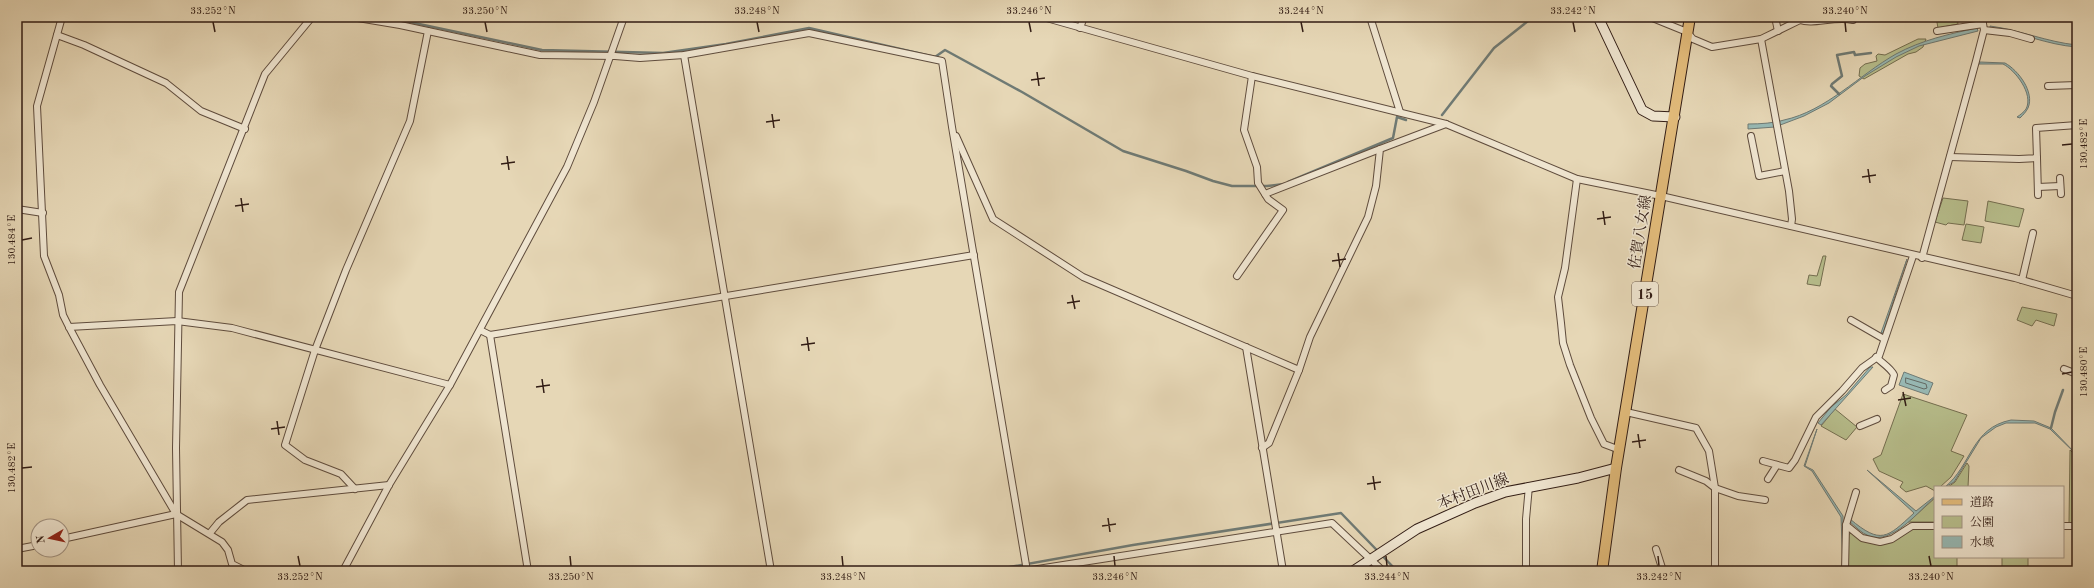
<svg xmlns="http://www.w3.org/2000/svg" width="2094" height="588" font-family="'Old Standard TT','Noto Serif JP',serif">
<rect width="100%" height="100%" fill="#e6d7b6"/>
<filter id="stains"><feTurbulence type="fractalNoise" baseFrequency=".005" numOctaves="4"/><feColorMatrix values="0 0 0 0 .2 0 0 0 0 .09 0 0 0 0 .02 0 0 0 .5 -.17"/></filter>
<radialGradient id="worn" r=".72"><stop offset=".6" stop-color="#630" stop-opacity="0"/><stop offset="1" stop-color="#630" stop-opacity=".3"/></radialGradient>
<g fill="#b7be8c" stroke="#746e50">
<polygon points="1936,17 1957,17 1958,24 1938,28"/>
<polygon points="1918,39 1926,39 1923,47 1916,52 1908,54 1864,79 1859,76 1860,68 1865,64 1877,61 1876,56 1878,54 1885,55"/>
<polygon points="1943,198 1968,201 1964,225 1948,223 1946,225 1935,222"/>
<polygon points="1988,201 2024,209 2019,227 1985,221"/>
<polygon points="1966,224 1984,227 1981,243 1962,240"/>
<polygon points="1823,256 1826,256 1820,286 1807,284 1809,275 1817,276"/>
<polygon points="2022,307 2057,314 2054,326 2036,320 2032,326 2017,320"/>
<polygon points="1903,394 1967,415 1951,451 1964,456 1951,477 1940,487 1935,487 1935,491 1926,486 1906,492 1900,487 1903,482 1879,471 1873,459 1881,455"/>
<polygon points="1835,409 1857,427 1846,440 1821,426"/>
<polygon points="2070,450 2077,457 2077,523 2069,523"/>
<polygon points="1967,463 1969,466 1968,487 1948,487 1955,482"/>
<polygon points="1935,498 1935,522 1908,522"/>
<path d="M1912,528H1935V557H1957V571H1848V535L1851,533C1879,550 1886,544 1912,528Z"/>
<rect x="2002" y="557" width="26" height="14"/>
</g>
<g fill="#97b8b3" stroke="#6f7a74">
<path d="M1990,26C2020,30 2047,42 2077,45V47C2047,45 2020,32 1990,28Z"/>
<path d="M1977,28L1978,31L1919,46L1896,57L1865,76L1829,103L1804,116L1775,127L1748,129V124C1761,124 1774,123 1784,120C1826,111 1859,75 1896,54C1922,40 1949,34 1977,28Z"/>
<path d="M1980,62L2005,63C2018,70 2035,92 2028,108C2026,112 2023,115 2020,118L2017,117C2020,115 2024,112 2026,109C2034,94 2015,70 2003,64H1979Z"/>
<polygon points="1907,259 1883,333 1881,333"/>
<polygon points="1870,367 1873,367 1821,425 1818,423 1831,407 1846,395"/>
<polygon points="1904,372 1933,383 1928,395 1899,385"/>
<path d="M2011,420L2034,421L2051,428L2077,455L2050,429L2035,423H2006L1996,427L1981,438L1954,482L1945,487C1972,465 1971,428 2011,420Z"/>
<polygon points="1817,429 1805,466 1813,470 1843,516 1843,571 1841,517 1812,471 1804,466"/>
<path d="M1867,470L1916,511L1935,496V497C1919,511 1892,545 1869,536C1861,533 1855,526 1849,521L1850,519C1881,545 1887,538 1914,513Z"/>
</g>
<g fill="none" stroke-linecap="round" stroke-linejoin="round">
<polygon stroke="#646a64" stroke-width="1" points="1906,378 1926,384 1927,388 1924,389 1906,383"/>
<g stroke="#6f7a74" stroke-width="2.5">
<polyline points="386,17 542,50 663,53 726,44 809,28 935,57 945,50 1022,92 1123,151 1186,171 1213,181 1232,186 1267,186 1284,184"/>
<polyline points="1839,94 1831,86 1832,84 1842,76 1837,55 1854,52 1855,55 1871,53"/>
<polyline points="1442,115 1494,48 1533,17"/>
<polyline points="1288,182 1393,138 1397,117 1406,120"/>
<polyline points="2051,428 2055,412 2063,390"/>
<polyline points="988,571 1133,545 1341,513 1397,571"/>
</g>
<g stroke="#5f4c3d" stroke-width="8">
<g id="street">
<polyline points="62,17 37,106 44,256 59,295 63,315 69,327 100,385 176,514 222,542 228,550 232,564 246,571"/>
<polyline points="352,17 400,25 540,55 615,56 640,58 684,55 809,33 942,61 952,127 1027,571"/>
<polyline points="1043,17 1252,76 1446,124 1577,179 1661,196 2015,278 2077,296"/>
<polyline points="1370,17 1400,112"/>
<polyline points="1650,17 1687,32 1693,39 1712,47 1761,39 1800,20 1800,17"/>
<polyline points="1775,17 1778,31"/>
<path d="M1800,20C1813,25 1834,16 1853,20"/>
<polyline points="1080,28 1084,17"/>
<polyline points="1984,30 2010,33 2031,39"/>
<polyline points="1937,31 1983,24"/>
<polyline points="57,35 84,45 166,83 201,111 245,129"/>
<polyline points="1761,39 1789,191 1792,219 1791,226"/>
<polyline points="684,55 771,571"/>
<polyline points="2048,86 2077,85"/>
<polyline points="956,136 993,219 1083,277 1299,370"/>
<polyline points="1751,136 1759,176 1785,171"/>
<polyline points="1950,157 2019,159 2037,158 2036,128 2077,125"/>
<polyline points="2037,158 2038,195"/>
<polyline points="2060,178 2061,194"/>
<polyline points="1577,179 1565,268 1558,297 1561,323 1563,343 1570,365 1591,418 1604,444 1620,450"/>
<polyline points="2038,187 2060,186"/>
<polyline points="1265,194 1380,149"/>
<polyline points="17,209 43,213"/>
<polyline points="1922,258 1976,61 1984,30 1982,17"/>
<polyline points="1237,276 1283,210 1268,199 1258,183 1257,167 1244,130 1252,76"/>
<polyline points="2022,280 2033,233"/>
<polyline points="1851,320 1884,339"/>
<polyline points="69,327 177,321 232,328 450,385"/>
<polyline points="480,330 490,335 974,255"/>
<polyline points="490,335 528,571"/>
<polyline points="1246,347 1283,571"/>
<path d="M1876,357C1882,363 1891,368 1894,375L1891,386L1885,390"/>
<polyline points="2064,369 2077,374"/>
<polyline points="1626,412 1696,428 1709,451 1715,488 1715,571"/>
<polyline points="1860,426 1877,419"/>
<polyline points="1262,448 1269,443 1299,370 1310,337 1368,217 1376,186 1380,149 1446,124"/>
<polyline points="1763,461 1789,468 1795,460 1816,417 1842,391 1862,368 1879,356 1913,256"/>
<polyline points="1679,470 1706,481 1715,488 1738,496 1765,500"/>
<polyline points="1768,479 1777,465"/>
<polyline points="355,489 341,474 305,460 285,445 315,350 346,270 410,121 428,31"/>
<polyline points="1846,525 1862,538 1880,542 1892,539 1912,526 1935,526"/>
<polyline points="2063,526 2077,526"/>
<polyline points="210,533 219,522 247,500 389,485"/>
<polyline points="62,539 176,514"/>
<polyline points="17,549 38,545"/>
<polyline points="1656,549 1663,571"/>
<polyline points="178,571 176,448 179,292 265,74 312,17"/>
<polyline points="343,571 389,485 450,385 567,167 594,102 624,17"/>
<polyline points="1025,571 1332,523 1383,571"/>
<polyline points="1526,571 1526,519 1529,486"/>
<polyline points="1845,571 1846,525 1856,492"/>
</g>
</g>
<g stroke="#321d15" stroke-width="11">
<g id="secondary">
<polyline points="1598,17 1642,110 1653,116 1675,117"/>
<polyline points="1353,571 1417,529 1475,503 1505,492 1578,478 1616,468"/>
</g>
</g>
<g stroke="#321d15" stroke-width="12">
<polyline id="primary" points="1602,571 1616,468 1690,17"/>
</g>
<use href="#street" stroke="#efe5d0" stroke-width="6"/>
<use href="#secondary" stroke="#efe5d0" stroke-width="9"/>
<use href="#primary" stroke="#e3bc7b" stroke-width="10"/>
</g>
<path fill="none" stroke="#321d15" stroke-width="1.5" d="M213,22L215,32M485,22L487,32M757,22L759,32M1029,22L1031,32M1301,22L1303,32M1573,22L1575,32M1845,22L1846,32M1037,72L1039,86M1031,80L1045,78M772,114L774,128M766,122L780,120M2062,145L2072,144M507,156L509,170M501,164L515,162M1868,169L1870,183M1862,177L1876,175M241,198L243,212M235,206L249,204M1603,211L1605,225M1597,219L1611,217M22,240L32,238M1338,253L1340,267M1332,261L1346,259M1072,295L1075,309M1067,303L1080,301M807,337L809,351M801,345L815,343M2062,374L2072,372M542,379L544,393M536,387L550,385M1903,392L1906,406M1898,400L1911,398M277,421L279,435M271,429L285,427M1638,434L1640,448M1632,442L1646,440M22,468L32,467M1373,476L1375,490M1367,484L1381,482M1108,518L1110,532M1102,526L1116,524M298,556L300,566M570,556L571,566M842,556L843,566M1114,556L1115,566M1386,556L1387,566M1658,556L1659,566M1929,556L1931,566"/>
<g text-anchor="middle" stroke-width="3" stroke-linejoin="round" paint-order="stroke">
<rect fill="#efe5d0" stroke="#6b594d" stroke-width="1" x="1632" y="282" width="26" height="24" rx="3"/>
<g font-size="14" font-weight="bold" fill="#321d15">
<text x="1645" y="299">15</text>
</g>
<g font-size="15" fill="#321d15" stroke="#efe5d0">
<text transform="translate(1640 232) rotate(-81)" y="5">佐賀八女線</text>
<text transform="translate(1473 491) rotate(-21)" y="5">本村田川線</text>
</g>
</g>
<rect width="2094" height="588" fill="none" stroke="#e6d7b6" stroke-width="44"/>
<rect x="1934" y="486" width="130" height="72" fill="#efe5d0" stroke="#a39585"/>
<rect x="1942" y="499" width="20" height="6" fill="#e3bc7b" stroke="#a39585"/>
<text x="1970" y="506" font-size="12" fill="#321d15">道路</text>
<rect x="1942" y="516" width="20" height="12" fill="#b7be8c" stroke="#a39585"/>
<text x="1970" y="526" font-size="12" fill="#321d15">公園</text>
<rect x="1942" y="536" width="20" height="12" fill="#97b8b3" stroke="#a39585"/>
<text x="1970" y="546" font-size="12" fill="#321d15">水域</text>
<g transform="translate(50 538) rotate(261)"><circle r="19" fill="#efe5d0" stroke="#a39585"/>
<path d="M0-3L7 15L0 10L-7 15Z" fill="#8f2418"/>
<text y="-6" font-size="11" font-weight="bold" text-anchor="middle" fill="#321d15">N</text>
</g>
<rect x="22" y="22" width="2050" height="544" fill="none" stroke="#321d15" stroke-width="1.5"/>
<g font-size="10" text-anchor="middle" fill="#321d15">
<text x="213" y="14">33.252°N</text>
<text x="485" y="14">33.250°N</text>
<text x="757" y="14">33.248°N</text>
<text x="1029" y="14">33.246°N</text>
<text x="1301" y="14">33.244°N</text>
<text x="1573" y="14">33.242°N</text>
<text x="1845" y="14">33.240°N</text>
<text transform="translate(2083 144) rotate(-90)" y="4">130.482°E</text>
<text transform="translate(11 240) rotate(-90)" y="4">130.484°E</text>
<text transform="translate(2083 372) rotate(-90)" y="4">130.480°E</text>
<text transform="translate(11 468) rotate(-90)" y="4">130.482°E</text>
<text x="300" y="580">33.252°N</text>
<text x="571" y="580">33.250°N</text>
<text x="843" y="580">33.248°N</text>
<text x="1115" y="580">33.246°N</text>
<text x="1387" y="580">33.244°N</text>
<text x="1659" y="580">33.242°N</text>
<text x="1931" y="580">33.240°N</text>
</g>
<rect width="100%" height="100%" filter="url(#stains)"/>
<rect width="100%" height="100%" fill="url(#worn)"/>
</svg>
